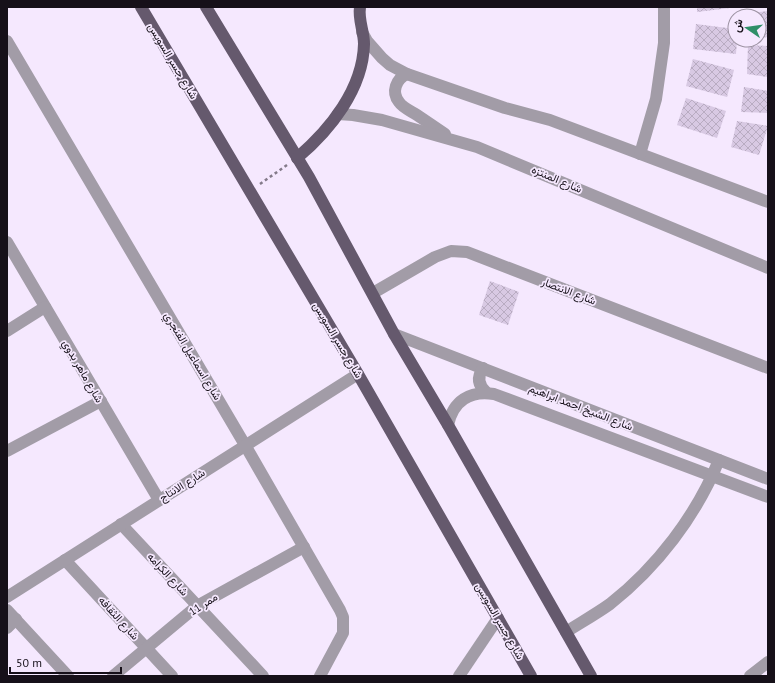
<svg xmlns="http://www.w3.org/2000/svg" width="775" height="683" font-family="'PT Sans',Vazirmatn,sans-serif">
<defs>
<pattern id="building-cross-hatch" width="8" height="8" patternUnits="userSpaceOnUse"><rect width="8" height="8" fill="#d8c9e3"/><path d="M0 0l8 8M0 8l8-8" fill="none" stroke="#b9acc2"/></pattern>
</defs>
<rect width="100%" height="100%" fill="#f5e8fe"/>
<g fill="url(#building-cross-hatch)">
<polygon points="697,7 730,7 730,8 697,12"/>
<polygon points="768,11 768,37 759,38 759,16 750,16 749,13"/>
<polygon points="696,24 735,29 735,40 737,40 736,54 693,49"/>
<polygon points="748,45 768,46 768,77 747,74"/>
<polygon points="693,59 734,70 727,97 686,86"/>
<polygon points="744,87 768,91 768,113 741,112"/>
<polygon points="686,98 726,111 717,138 677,125"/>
<polygon points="737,121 768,126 759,155 731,147"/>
<polygon points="490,281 519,292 508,325 479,315"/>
</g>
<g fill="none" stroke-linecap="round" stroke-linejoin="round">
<polyline stroke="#837a89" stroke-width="2.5" stroke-dasharray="3 3" stroke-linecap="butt" points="260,184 287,165"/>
<g stroke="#a29ca7" stroke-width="12">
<polyline points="362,32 367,41 382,58 390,65 407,74 505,108 550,120 768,202"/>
<polyline points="7,41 245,445 340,610 343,617 343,633 320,676"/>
<path d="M407,74C396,79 391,92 399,102C403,108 411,111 417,115C426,121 436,128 445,134"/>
<polyline points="338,114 353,115 382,120 477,147 768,268"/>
<polyline points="640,154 656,99 664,43 664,7"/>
<polyline points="7,242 159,500"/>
<polyline points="373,293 435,257 451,251 467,252 768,368"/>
<polyline points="7,331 45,307"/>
<polyline points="394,334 768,479"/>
<path d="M483,368C477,377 478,385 486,392"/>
<path d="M448,425C453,401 470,390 494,394L768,497"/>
<polyline points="7,451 101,401"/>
<polyline points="121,524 263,676"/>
<polyline points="65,560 172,676"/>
<polyline points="7,597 358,374"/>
<polyline points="7,610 68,676"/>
<polyline points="7,628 16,619"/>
<path d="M566,632C580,623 596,614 610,604C657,567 696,516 719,460"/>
<polyline points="113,676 197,606 304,547"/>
<polyline points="459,676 498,618"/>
<polyline points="750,676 768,662"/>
</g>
<g stroke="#65596d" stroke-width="12">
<polyline points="141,7 358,374 531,676"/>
<polyline points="206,7 309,177 394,334 448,425 591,676"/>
<path d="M297,158C330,130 363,89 364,44C364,31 358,20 360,7"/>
</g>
</g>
<g text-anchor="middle" stroke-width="3.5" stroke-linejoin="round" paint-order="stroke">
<g font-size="11" fill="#161019" stroke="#f5e8fe">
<text transform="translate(173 61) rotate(59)" y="4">شارع جسر السويس</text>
<text transform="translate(557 179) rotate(23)" y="4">شارع المنتزه</text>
<text transform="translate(569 291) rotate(21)" y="4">شارع الانتصار</text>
<text transform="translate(338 340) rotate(59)" y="4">شارع جسر السويس</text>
<text transform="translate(193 356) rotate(59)" y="4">شارع اسماعيل الفنجري</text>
<text transform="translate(83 371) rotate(60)" y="4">شارع ماهر بدوي</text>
<text transform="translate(581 407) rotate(21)" y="4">شارع الشيخ احمد ابراهيم</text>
<text transform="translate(182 485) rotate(-32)" y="4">شارع الانتاج</text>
<text transform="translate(168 574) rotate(47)" y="4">شارع الكرامه</text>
<text transform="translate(203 604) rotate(-33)" y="4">ممر 11</text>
<text transform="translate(119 618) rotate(48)" y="4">شارع الثقافه</text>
<text transform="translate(500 621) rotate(60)" y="4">شارع جسر السويس</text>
</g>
</g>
<rect width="775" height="683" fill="none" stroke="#161019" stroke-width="16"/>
<g transform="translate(747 28) rotate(283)"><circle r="19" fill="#f5e8fe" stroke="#9c92a2"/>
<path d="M0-3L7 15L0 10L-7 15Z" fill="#2f8f68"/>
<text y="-6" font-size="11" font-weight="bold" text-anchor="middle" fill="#161019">ش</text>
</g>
<path d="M10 667v6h111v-6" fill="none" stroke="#161019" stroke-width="2"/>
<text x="16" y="667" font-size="12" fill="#161019" stroke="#f5e8fe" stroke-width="3" paint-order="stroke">50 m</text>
</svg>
